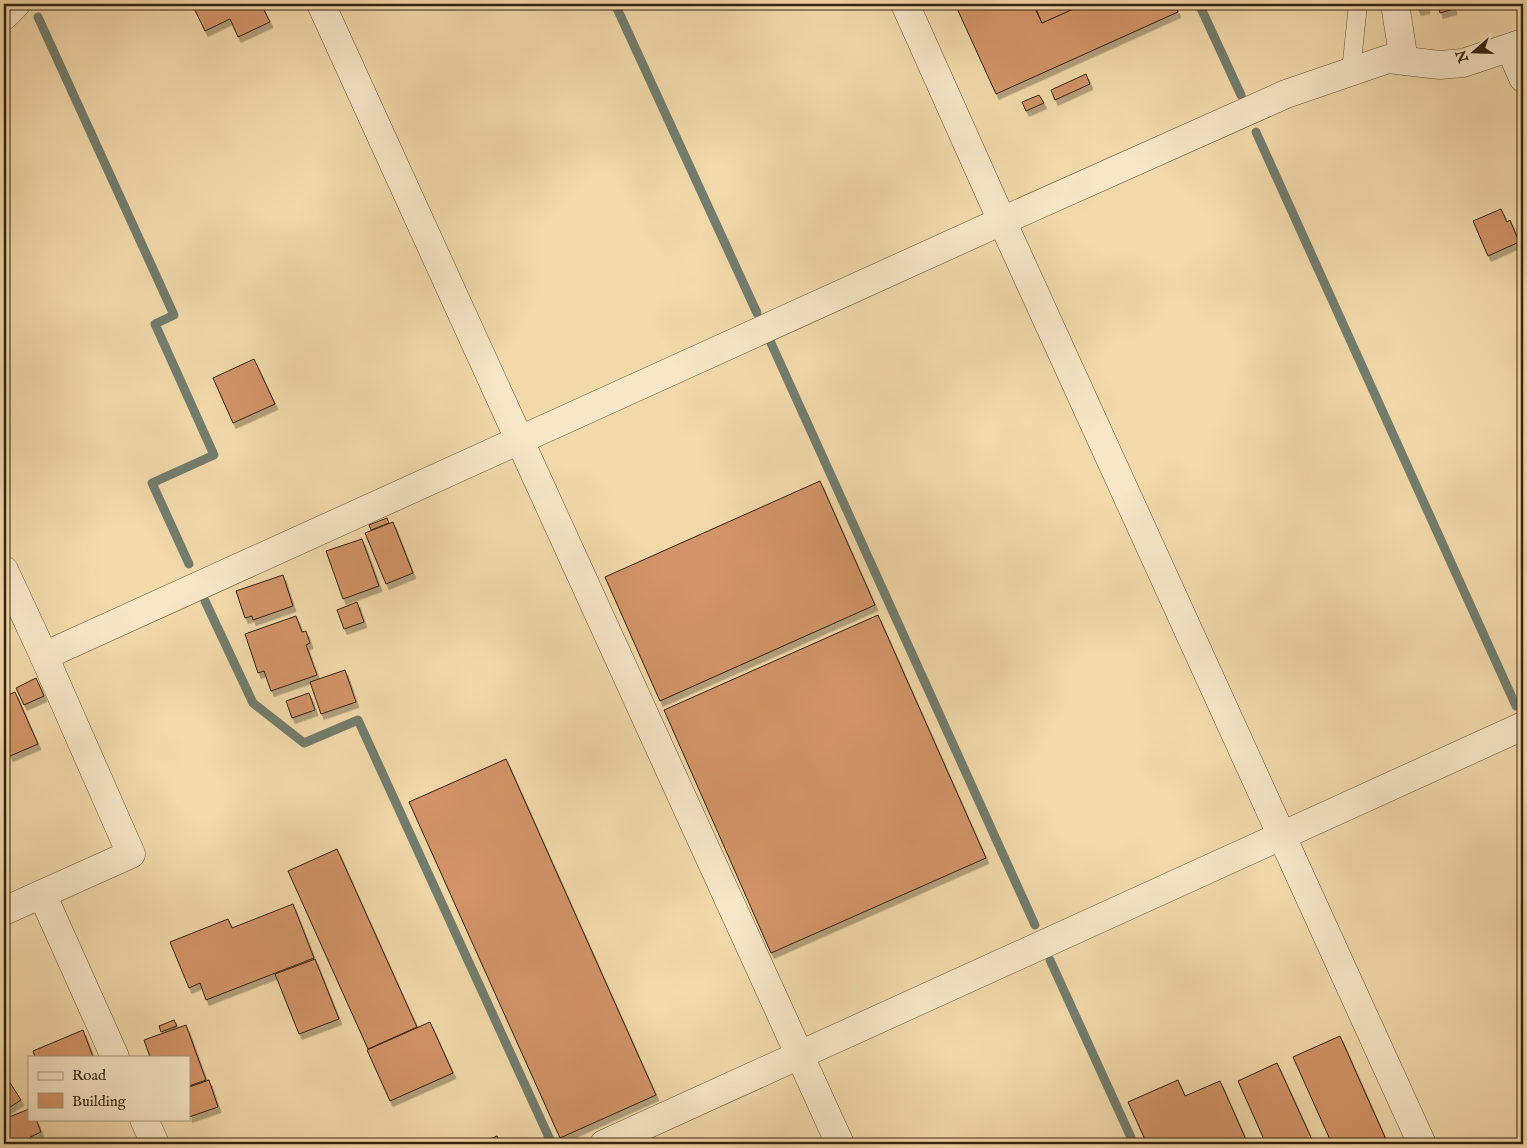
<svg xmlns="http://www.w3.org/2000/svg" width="1527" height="1148" font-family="'IM FELL English',serif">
<defs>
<filter id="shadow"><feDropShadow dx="3" dy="5.5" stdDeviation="0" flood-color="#0004"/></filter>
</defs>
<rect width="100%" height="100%" fill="#f2d9aa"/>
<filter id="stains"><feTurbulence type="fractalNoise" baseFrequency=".004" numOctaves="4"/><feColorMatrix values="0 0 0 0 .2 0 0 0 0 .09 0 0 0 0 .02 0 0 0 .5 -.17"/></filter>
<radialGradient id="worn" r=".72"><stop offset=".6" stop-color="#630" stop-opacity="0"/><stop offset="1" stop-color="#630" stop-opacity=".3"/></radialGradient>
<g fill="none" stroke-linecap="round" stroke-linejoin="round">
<g stroke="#737d6e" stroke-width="9">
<polyline points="615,4 757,313"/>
<polyline points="1199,4 1241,95"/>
<polyline points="38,17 174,315 155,324 214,455 152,483 189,564"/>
<polyline points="1256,132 1516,706"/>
<polyline points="771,343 1035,925"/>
<polyline points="205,601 253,703 304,743 358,720 552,1144"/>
<polyline points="1050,960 1134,1144"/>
</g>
</g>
<g fill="#d29468" stroke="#35240d" filter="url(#shadow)">
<polygon points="192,4 261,4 270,22 238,37 230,19 205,31"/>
<polygon points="955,4 1033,4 1042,23 1079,6 1078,4 1174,4 1178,12 996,94"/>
<polygon points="1034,4 1077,4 1078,7 1042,23"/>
<polygon points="1416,4 1426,4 1427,8 1418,10"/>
<polygon points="1438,4 1453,4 1454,9 1440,13"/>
<polygon points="1086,74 1090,84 1055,100 1051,90"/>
<polygon points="1039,95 1044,103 1026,111 1022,102"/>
<polygon points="1501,209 1507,222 1510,220 1519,242 1488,256 1473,221"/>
<polygon points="254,359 275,404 233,423 213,378"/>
<polygon points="820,481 875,605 660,701 605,577"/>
<polygon points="387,518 389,523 371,530 369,525"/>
<polygon points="393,522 413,573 386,584 365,533"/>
<polygon points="362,539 379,586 343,599 326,551"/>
<polygon points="283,575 293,606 253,620 252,616 245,618 236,591"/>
<polygon points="357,602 364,622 344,629 337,610"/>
<polygon points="878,615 986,858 771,953 664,710"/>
<polygon points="296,616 302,632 306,631 310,643 306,645 317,675 271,691 264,671 258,673 245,634"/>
<polygon points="345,670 356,702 321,714 310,682"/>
<polygon points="36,678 44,696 24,705 16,688"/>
<polygon points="15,692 38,744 10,756 4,742 4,697"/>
<polygon points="309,693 315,710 292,718 286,701"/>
<polygon points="506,759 656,1095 560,1138 409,802"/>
<polygon points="337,849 417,1027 368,1049 288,871"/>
<polygon points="293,904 314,958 206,1000 200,983 189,988 170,942 228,919 232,928"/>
<polygon points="315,959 339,1019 299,1034 275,974"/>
<polygon points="174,1020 177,1026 161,1032 159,1026"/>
<polygon points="430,1022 453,1073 390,1101 367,1050"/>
<polygon points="186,1025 206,1080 189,1086 189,1057 150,1057 144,1040"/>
<polygon points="83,1030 93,1057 35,1057 33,1051"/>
<polygon points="1340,1036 1388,1144 1332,1144 1293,1057"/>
<polygon points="1277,1063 1314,1144 1266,1144 1238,1081"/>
<polygon points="209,1080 218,1107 189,1117 189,1087"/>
<polygon points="1178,1080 1185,1096 1220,1081 1248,1144 1147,1144 1128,1102"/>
<polygon points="9,1081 21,1100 4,1111 4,1084"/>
<polygon points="29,1109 29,1119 36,1119 41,1132 30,1137 33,1144 4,1144 4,1119"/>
<polygon points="497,1136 501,1144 479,1144"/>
</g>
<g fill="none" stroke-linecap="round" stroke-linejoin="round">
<g stroke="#645134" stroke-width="19">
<polyline id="lane" points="1351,71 1358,4"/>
</g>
<g stroke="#645134" stroke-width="29">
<g id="street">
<polyline points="321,4 840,1144"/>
<polyline points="905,4 1002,221 1422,1144"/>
<polyline points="1395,4 1404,61"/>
<polyline points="4,16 16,4"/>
<polyline points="1510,48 1523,78"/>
<polyline points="4,570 44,656 1002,221 1286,94 1388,59 1440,65 1463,63 1523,43"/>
<polyline points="42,894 115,1057"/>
<polyline points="4,911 131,854 44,656"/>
<polyline points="144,1119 155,1144"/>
<polyline points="604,1144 1523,726"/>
</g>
</g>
<use href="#lane" stroke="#f7e6c8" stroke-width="18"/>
<use href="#street" stroke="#f7e6c8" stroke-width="28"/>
</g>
<rect width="1527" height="1148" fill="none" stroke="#f2d9aa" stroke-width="20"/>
<rect x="5" y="5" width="1517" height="1138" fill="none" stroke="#35240d" stroke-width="2.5"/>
<rect x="10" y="10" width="1507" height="1128" fill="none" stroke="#35240d"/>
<rect x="28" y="1056" width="162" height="65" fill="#f7e6c8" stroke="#a9987d"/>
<rect x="38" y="1072" width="25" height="8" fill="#f7e6c8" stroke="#a9987d"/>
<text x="72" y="1080" font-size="15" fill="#35240d">Road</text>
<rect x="38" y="1093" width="25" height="15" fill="#d29468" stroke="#a9987d"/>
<text x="72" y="1106" font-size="15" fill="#35240d">Building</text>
<g transform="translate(1474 52) rotate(250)" stroke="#f7e6c8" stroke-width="4" paint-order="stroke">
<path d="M0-4L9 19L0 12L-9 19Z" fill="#35240d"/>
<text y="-8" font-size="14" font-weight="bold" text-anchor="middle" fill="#35240d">N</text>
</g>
<rect width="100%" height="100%" filter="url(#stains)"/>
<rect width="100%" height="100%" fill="url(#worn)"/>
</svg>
